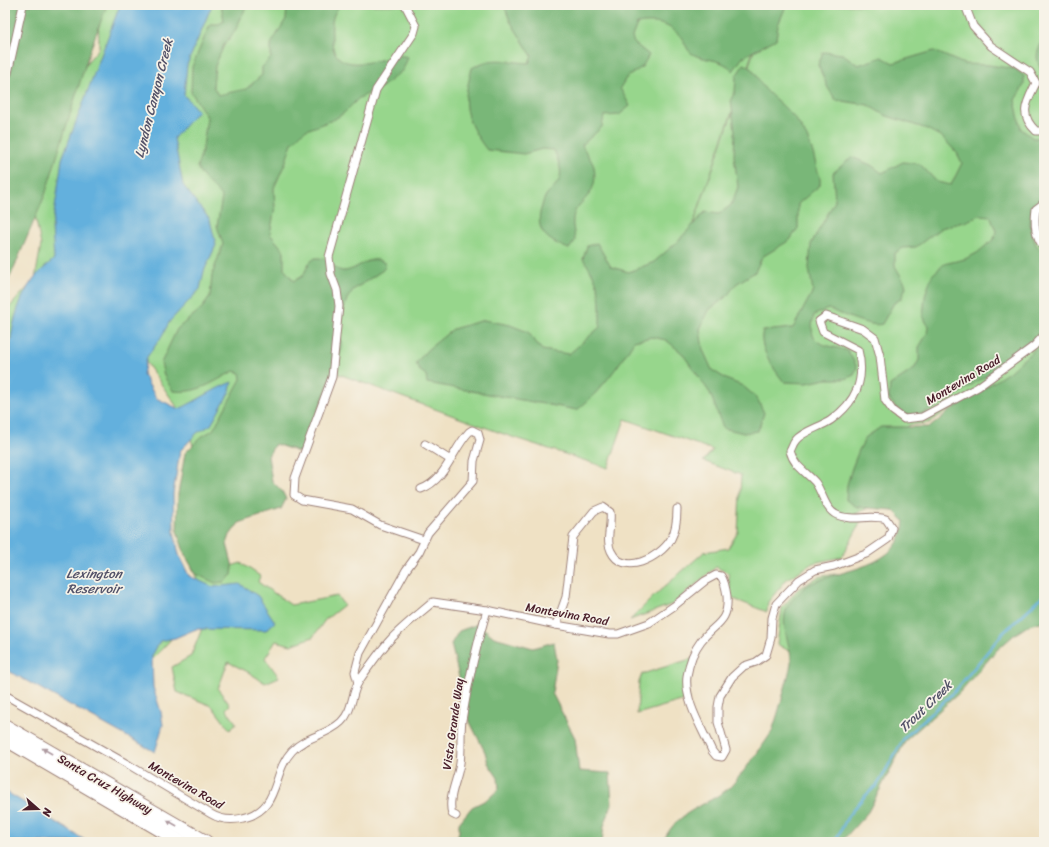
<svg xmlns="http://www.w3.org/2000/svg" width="1049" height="847" font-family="Sriracha,sans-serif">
<rect width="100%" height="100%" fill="#f7f3e8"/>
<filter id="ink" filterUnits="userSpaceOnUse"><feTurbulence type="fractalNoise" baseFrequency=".025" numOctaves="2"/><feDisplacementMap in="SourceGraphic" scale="8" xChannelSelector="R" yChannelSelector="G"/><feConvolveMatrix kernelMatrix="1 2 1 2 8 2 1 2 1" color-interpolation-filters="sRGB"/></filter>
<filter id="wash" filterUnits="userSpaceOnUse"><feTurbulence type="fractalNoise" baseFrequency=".012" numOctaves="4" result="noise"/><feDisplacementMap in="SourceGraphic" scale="16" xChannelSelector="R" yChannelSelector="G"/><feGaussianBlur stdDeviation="0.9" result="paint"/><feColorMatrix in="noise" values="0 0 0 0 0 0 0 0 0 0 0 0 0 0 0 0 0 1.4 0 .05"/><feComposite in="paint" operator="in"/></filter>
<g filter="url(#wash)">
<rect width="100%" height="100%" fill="#efe1c4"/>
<g fill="#97d68c" stroke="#707a5c">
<polygon points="98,5 769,5 685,248 770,5 1044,5 1044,207 1041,208 1044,231 1044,342 1028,362 951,408 929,423 909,425 868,508 855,514 864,516 842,557 813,563 787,579 768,602 767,612 731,598 728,573 716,567 673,604 630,620 655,595 704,552 728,548 738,532 741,475 703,461 713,450 625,419 608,468 509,436 336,373 301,453 238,430 222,569 241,563 260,576 258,582 291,605 337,596 344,605 325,620 313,637 291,645 276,641 265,658 279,677 265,683 248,672 228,662 218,689 230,705 226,709 236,723 230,730 212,706 177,692 172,667 191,656 209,611 184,546 201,476 186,420 137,349 126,300 172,572 196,612 151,661 5,625 5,312 35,279 41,245 35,216 75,85 88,61 99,48"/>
<polygon points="835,574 794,654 777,644 782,608 797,590 818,577"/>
<polygon points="694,658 688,689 688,699 637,714 639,682 642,674"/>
</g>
<g fill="#79b778" stroke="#626b52">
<polygon points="5,5 107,5 89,53 45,195 11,275 5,284"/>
<path d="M221,5H247L235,31L224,45L215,66L213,86L218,95L246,89L262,75V67L271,58V44L286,19L287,5H340C330,18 332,24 332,39C332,76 375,61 396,56C399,55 404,56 408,57L403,70L382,87L359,98L344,113L335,119L304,131L292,143L286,161L274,188L275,208L270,234L284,251V269L294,281L303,276L309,263L315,258C318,258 322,258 324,259C332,261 335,272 345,271C360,269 371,252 386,264L383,270L353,290L347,299L337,332L343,345L337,363L301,452L275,444L268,456L272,481L282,491L286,499L281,509L239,523L230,535L227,544L233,567L232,575L224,582L215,583L196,574L185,555L177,531L178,494L185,453L201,437L213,430L241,379L240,373L234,371C213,382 198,394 173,391L164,376L161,363L177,329L202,308L210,297L212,275L223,244L217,226L222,197C213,186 203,180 197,167L203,147L207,117L191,92L192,67L210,24H219L224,21Z"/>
<path d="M504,5H783L786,6L778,25L776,39L743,57L733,71C721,57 705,62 691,53C686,49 685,42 681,37C669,23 654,21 637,24L632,37L634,43L649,55L642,67L626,78L620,88L630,106L619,115L604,116L602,127L582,145C585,152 592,160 594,167C600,199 574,200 573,219C572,226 575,234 575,241L569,249C548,241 533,231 542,206C543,202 544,198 547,194C551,189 558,185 560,177C562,168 557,158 554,150L542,149L524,154L487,150C476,136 463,115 466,96C467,86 470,77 472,68C494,55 506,62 529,63L532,56L510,21Z"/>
<path d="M1044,38V78C1037,59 1033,58 1044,38Z"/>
<path d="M934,51L964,64L989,65L1015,69L1024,76V85L1015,100L1021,129L1033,138H1044V198L1032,205L1030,224L1035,243L1044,255V328L1031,343L1005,364L945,402L922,414L905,415L896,408L889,398L890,385L914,369L919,360V347L927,334L928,326L923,316L925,296L932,275L944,264L965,259L977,253L994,239L996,231L990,216L980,215L967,221L941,228L916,247L903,248L895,253V266L905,283L906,287L901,299L894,303L882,324C871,328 840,313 828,309L814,315C806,348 824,343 848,351L857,367L854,375L845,379H827L807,383L784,382C775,371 757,346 763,331L793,328L813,291L809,268L811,244L835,201L833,173L852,157L871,165L882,173L903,162L920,164L937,182L951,185L962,163L957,153L942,137L927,129L884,115L868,105L836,100L828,88L818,65L823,52L843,54L858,65L882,57L893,63Z"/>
<path d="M744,64C755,68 758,81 765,89C773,98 782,104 790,113C804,128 812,145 816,165C818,174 821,175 820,185L798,204V228L790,240L762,257L755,272L736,284L727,296L709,310L700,329L703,350L712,370L728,380L743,386L757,398L764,413L758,431L744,433L723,428L710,393L682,353L666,340L652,337L634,341C619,366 599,393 577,410L427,383L426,375L419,370L416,363L427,350L453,329L484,320L510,325L528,332L542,350L569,354L600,327C600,296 602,285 583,259L587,246L597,243L611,267L629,272L654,262L676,243L705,212L719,214L731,205L738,187L734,156L735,132L731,99L735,92L736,76Z"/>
<path d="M1044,341V621L1029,625L1014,635L997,650L959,693L906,740L868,812L841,842H663C676,811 705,807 729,788C737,781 765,743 771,733C775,726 790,671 791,663C792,642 773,617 795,597C799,593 803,588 808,585C842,568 901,569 904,521L893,510L857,507L846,500L847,485L852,468L859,450L866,437L881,427H930L951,410L1009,372Z"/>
<polygon points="478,624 494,637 533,648 554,642 557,660 552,693 575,738 579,771 610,773 612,804 604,826 602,842 455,842 459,832 459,823 472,807 488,799 499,789 498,778 488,763 485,752 470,722 451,644 459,631"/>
</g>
<g fill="#64b0dd" stroke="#576884">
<path d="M120,5H212L187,65L184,95L198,111L174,138L183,185L210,220L216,245L204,271L200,289L170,321L160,339L147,357L143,374L156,398L179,409C197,401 213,389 232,382L230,391L211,425L197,433L180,451L173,494L174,532L179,555L189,576L213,587L240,584L258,596L275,622L266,630L196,629L175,638L160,641L152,656L153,687L161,712L163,725L155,752L5,669V416L8,412C9,367 5,316 34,278C40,271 48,265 54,259L52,228L62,159Z"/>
<polygon points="5,791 88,842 5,842"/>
</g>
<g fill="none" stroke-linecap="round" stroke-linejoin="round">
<polyline stroke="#64b0dd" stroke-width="2.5" points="835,842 848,816 863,798 878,784 904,738 955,691 1002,634 1044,595"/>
</g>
</g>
<g filter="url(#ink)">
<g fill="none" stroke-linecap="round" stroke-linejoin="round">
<g stroke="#9c8078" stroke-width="9">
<g id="street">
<polyline points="405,5 416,26 414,33 376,90 329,257 331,274 337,290 339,306 332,377 295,478 294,495 302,500 352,509 380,525 424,540"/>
<path d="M965,5L973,26L991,46L1030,72L1036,83C1027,102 1018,114 1036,131H1044"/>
<polyline points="5,78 8,73 23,5"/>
<path d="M1044,203L1036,209C1034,224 1035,236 1044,248"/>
<polyline points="425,444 449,459"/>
<path d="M556,625L566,597L573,537L594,511L603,507L610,512C612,526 605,540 611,551C623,577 660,558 671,539C676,530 677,519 677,509"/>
<path d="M358,683L355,672L360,653L406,570L419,552L428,533L473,481L474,461L480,440L478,433L472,430L469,432C452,450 446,480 421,489"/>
<path d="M5,695L129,765L211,814C221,820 231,821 243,818C281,810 271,773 292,751C306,736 326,736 341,722C353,711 351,694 359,681C368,668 379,652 390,640C403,626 419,614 433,602L487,610L556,625L609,634H618L649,623L674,606L705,581L716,575L721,576C725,582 726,589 727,596C729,623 715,623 701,641C694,650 689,664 687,676C684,701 702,728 712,751L716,756L722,757L726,750L718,722V707L720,696L732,677L744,666L756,662L766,655L771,638L772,618L776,604L799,580L815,570L834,566L866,554L888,539L892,528L886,519C869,514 853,522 837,515C825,510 822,491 815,482C805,471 794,466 790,451C792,448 793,443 796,440C803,431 821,427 831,420C856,402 866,380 858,350L823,332L819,321L826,316L863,329L875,338L880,356L885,400L893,411L904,419L922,417L978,387L1034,346L1044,335"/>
<path d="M456,816L452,814C447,798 458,779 460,763C462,749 460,735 462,720C468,683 476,646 487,610"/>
</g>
</g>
<g stroke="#9c8078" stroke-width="15">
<g id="highway">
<polyline points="5,726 206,842"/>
<polyline points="5,739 181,842"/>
</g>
</g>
<use href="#street" stroke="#fff" stroke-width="7"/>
<use href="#highway" stroke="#fff" stroke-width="13"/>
</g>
<defs><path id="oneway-solid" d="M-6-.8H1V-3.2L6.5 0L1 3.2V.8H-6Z"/></defs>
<g fill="#ae9aa0">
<use href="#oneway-solid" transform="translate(47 751) rotate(-150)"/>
<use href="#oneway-solid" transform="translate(172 823) rotate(-150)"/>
</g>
</g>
<g text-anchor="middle" stroke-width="3.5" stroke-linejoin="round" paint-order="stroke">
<g font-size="12" fill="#4a1f2b" stroke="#f7f3e8">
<text transform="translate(963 380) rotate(-31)" y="4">Montevina Road</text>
<text transform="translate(567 614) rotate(10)" y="4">Montevina Road</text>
<text transform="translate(453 724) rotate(-82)" y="4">Vista Grande Way</text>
<text transform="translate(105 784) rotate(30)" y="4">Santa Cruz Highway</text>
<text transform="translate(186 785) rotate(30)" y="4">Montevina Road</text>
</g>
<g font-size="13" font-style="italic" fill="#535269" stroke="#f7f3e8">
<text transform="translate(153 98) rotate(-76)" y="5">Lyndon Canyon Creek</text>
<text x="94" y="578">Lexington<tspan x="94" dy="15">Reservoir</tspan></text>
<text transform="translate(925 706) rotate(-44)" y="5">Trout Creek</text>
</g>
</g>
<rect width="1049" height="847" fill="none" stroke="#f7f3e8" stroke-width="20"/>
<g transform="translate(38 809) rotate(110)" stroke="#f7f3e8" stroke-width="3" paint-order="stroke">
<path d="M0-3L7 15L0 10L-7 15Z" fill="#4a1f2b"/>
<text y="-6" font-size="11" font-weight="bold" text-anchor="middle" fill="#4a1f2b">N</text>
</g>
</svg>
